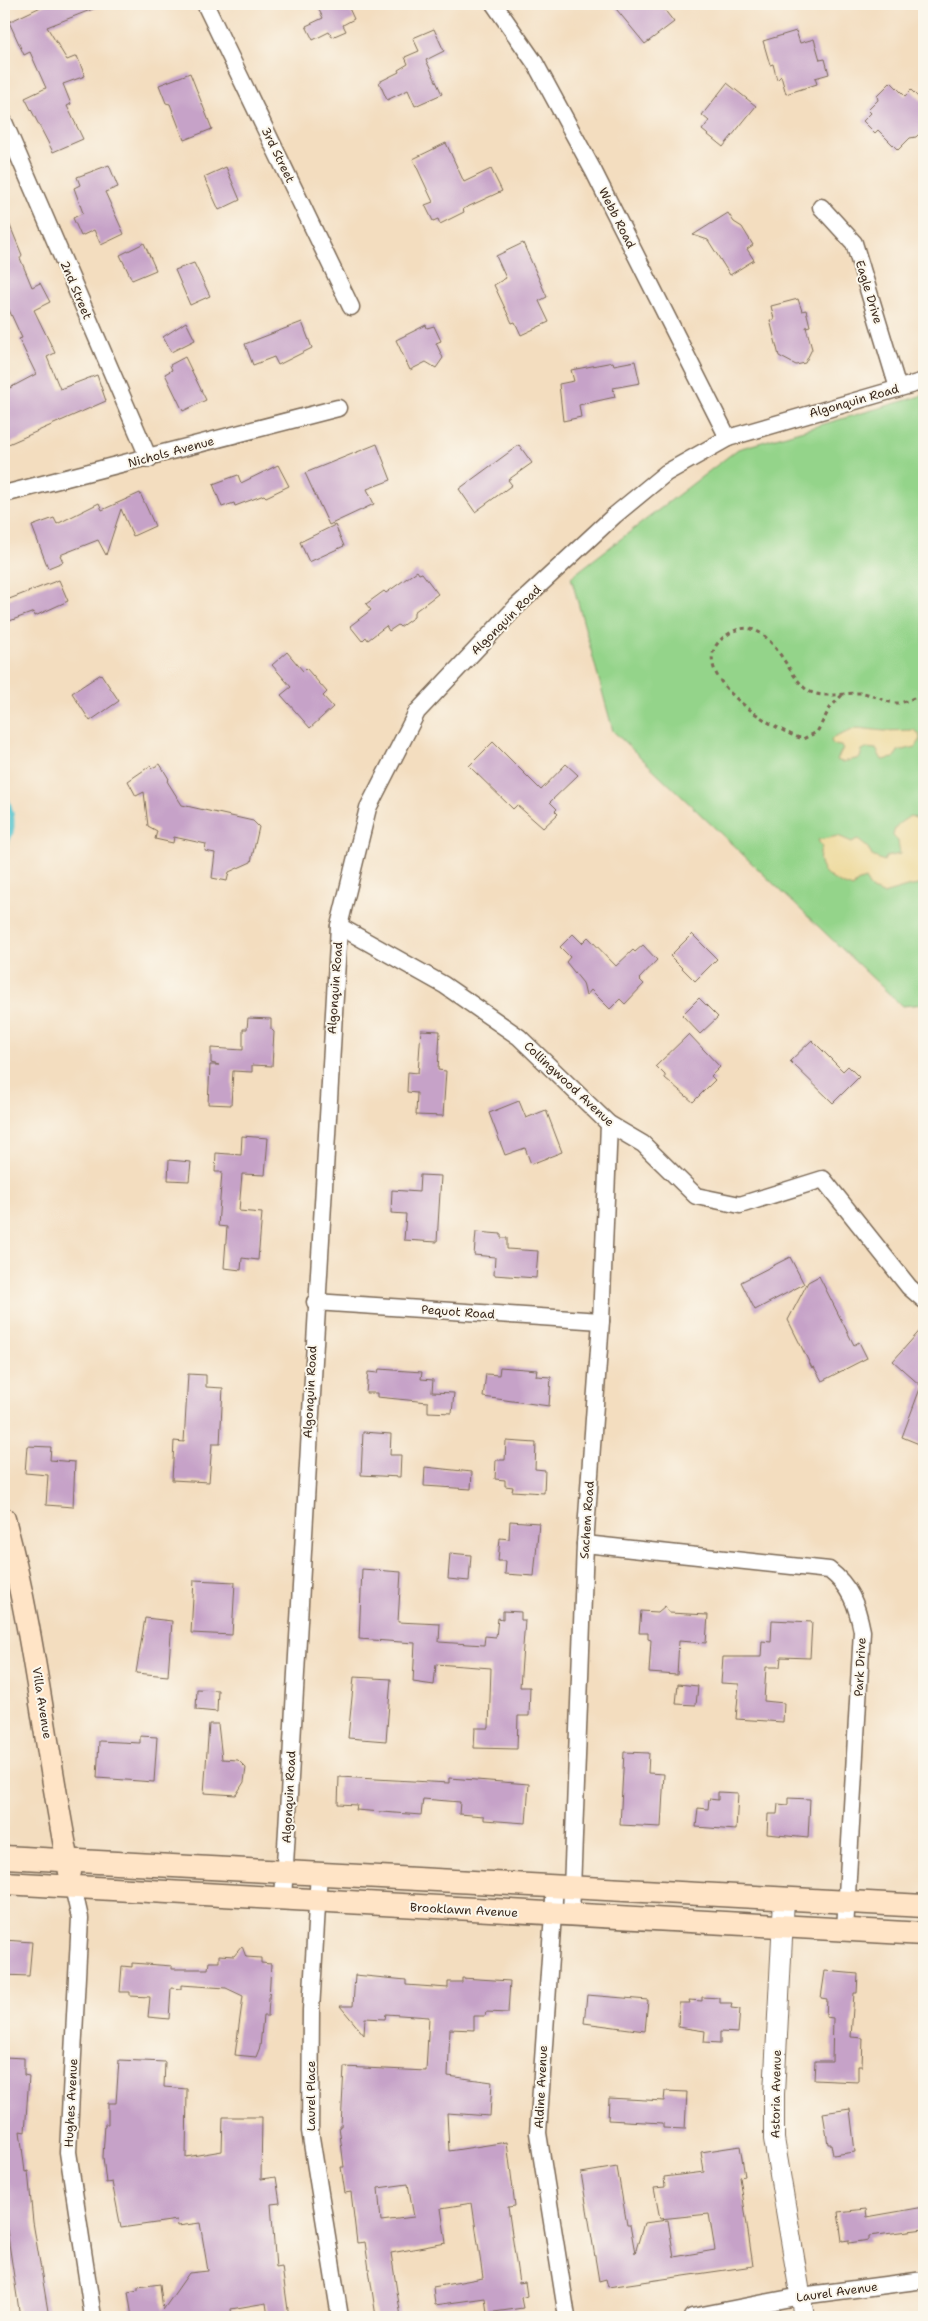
<svg xmlns="http://www.w3.org/2000/svg" width="928" height="2321" font-family="'Shantell Sans',sans-serif">
<rect width="100%" height="100%" fill="#fbf7ec"/>
<filter id="ink" filterUnits="userSpaceOnUse"><feTurbulence type="fractalNoise" baseFrequency=".02" numOctaves="2"/><feDisplacementMap in="SourceGraphic" scale="10" xChannelSelector="R" yChannelSelector="G"/><feConvolveMatrix kernelMatrix="1 2 1 2 8 2 1 2 1" color-interpolation-filters="sRGB"/></filter>
<filter id="wash" filterUnits="userSpaceOnUse"><feTurbulence type="fractalNoise" baseFrequency=".0096" numOctaves="4" result="noise"/><feDisplacementMap in="SourceGraphic" scale="20" xChannelSelector="R" yChannelSelector="G"/><feGaussianBlur stdDeviation="1.12" result="paint"/><feColorMatrix in="noise" values="0 0 0 0 0 0 0 0 0 0 0 0 0 0 0 0 0 1.4 0 .05"/><feComposite in="paint" operator="in"/></filter>
<g filter="url(#wash)">
<rect width="100%" height="100%" fill="#f3ddbf"/>
<polygon fill="#94d48a" stroke="#687f54" points="924,395 924,1004 902,1006 613,731 571,577 738,449"/>
<g fill="#eeda9e" stroke="#94825e">
<polygon points="857,728 884,731 914,730 919,734 920,740 916,747 898,751 894,758 882,760 876,749 866,748 862,750 860,758 842,762 837,760 843,748 841,746 834,745 831,741 833,738"/>
<path d="M910,816L919,819L920,835L924,836V884L907,887L883,894L872,890L865,879L857,882L853,888C834,882 812,871 822,847L818,840L838,836L852,842L857,839L868,848L872,856L884,861L886,857L900,854L898,841L893,836C895,823 901,823 910,816Z"/>
</g>
<g fill="none" stroke-linecap="round" stroke-linejoin="round">
<path stroke="#58c5ce" stroke-width="6" d="M4,793C11,810 17,829 4,845"/>
</g>
<g id="blocks">
<g fill="#c6a2c8" fill-rule="evenodd">
<polygon points="47,4 103,5 47,27 67,60 77,56 85,76 63,84 71,104 67,106 83,139 53,152 25,98 46,88 30,52 24,55 9,22"/>
<polygon points="316,4 333,4 334,6 335,4 347,4 354,19 343,25 346,31 332,37 329,32 313,40 306,26 323,18"/>
<polygon points="612,4 660,4 674,22 645,44"/>
<polygon points="434,29 444,51 426,60 442,94 415,106 408,90 387,100 379,82 399,72 398,70 408,64 405,57 419,51 413,38"/>
<polygon points="796,31 800,43 814,39 820,60 825,59 829,74 815,78 817,84 786,94 781,76 777,80 773,64 770,65 763,41"/>
<polygon points="190,73 212,129 184,140 170,104 166,103 159,85"/>
<polygon points="891,82 905,96 911,90 923,102 922,131 916,137 910,138 898,150 878,130 875,133 863,121 871,113 868,110 878,100 877,96"/>
<polygon points="727,83 756,106 723,147 702,130 709,121 702,115"/>
<polygon points="446,143 464,182 491,169 502,191 463,209 464,212 440,224 438,219 433,221 425,205 433,202 413,159"/>
<polygon points="109,165 118,187 105,192 124,234 101,245 94,230 81,236 73,218 83,213 74,188 80,185 77,177"/>
<polygon points="226,167 240,200 219,210 204,177"/>
<polygon points="4,211 22,255 20,258 32,287 40,283 50,302 34,310 55,353 47,357 60,389 97,375 106,401 4,446 4,391 36,374 19,339 22,338 4,299"/>
<polygon points="728,213 734,222 742,227 753,245 747,249 754,260 730,275 708,240 693,235"/>
<polygon points="144,243 156,270 132,280 120,255"/>
<polygon points="523,243 547,297 539,301 549,322 521,335 515,322 512,323 494,285 506,278 496,256"/>
<polygon points="194,263 210,296 190,305 175,270"/>
<polygon points="798,299 802,311 806,310 810,326 806,327 812,349 805,363 796,365 779,356 770,320 774,319 771,306"/>
<polygon points="186,322 195,340 171,352 163,337"/>
<polygon points="302,322 312,348 278,365 274,357 253,365 245,344"/>
<polygon points="426,325 427,328 434,326 441,341 436,343 443,358 436,368 426,362 410,370 396,340"/>
<polygon points="185,357 206,400 183,411 165,374 172,370 170,365"/>
<polygon points="635,361 640,383 613,388 615,397 579,405 581,417 563,421 559,384 574,381 571,370 613,362 614,365"/>
<polygon points="377,444 391,480 367,489 374,504 329,525 305,473"/>
<polygon points="519,445 532,463 508,480 512,485 475,512 459,489"/>
<polygon points="278,465 289,486 266,497 264,495 235,506 234,503 222,507 213,484 238,475 241,483"/>
<polygon points="140,493 155,526 133,536 121,509 106,555 98,540 60,555 63,562 48,568 32,526 54,518 57,524 99,503 102,510"/>
<polygon points="335,525 344,546 309,562 300,542"/>
<polygon points="417,571 419,574 422,573 438,594 414,612 414,617 400,627 398,625 389,631 386,626 368,640 366,637 362,641 350,626 371,610 366,604 384,591 386,593"/>
<polygon points="59,580 68,601 35,616 34,612 4,623 4,601"/>
<polygon points="287,652 303,671 306,668 327,692 323,696 333,707 310,728 281,695 291,687 272,665"/>
<polygon points="101,674 119,701 90,721 72,693"/>
<polygon points="493,742 541,790 566,764 578,775 550,802 557,809 555,811 558,814 543,828 517,805 513,809 469,766"/>
<polygon points="160,764 169,779 167,781 182,805 253,821 259,827 251,862 229,872 227,881 212,878 215,853 205,851 206,844 174,837 173,843 155,839 157,831 148,826 144,792 136,796 128,781 150,766 152,768"/>
<polygon points="573,934 582,943 588,937 616,966 633,950 635,952 643,945 657,960 639,979 644,984 625,1004 620,999 610,1009 591,990 586,996 583,983 566,962 570,957 560,947"/>
<polygon points="692,934 717,959 695,981 670,956"/>
<polygon points="699,998 718,1017 700,1034 682,1015"/>
<polygon points="248,1018 271,1019 271,1029 274,1032 272,1066 252,1065 252,1072 233,1071 231,1105 208,1104 210,1065 219,1065 211,1063 211,1048 243,1050 243,1029 247,1029"/>
<polygon points="421,1030 440,1031 438,1070 446,1071 443,1116 416,1115 417,1093 407,1092 408,1072 418,1073"/>
<polygon points="689,1034 720,1067 711,1076 715,1080 693,1102 665,1078 665,1075 656,1066"/>
<polygon points="812,1040 843,1071 848,1066 859,1077 833,1103 790,1061"/>
<polygon points="519,1101 526,1118 546,1110 562,1152 531,1164 525,1148 505,1155 489,1113"/>
<polygon points="242,1136 268,1138 265,1175 242,1174 239,1211 262,1213 258,1260 242,1258 241,1270 224,1268 227,1227 218,1226 222,1172 215,1172 216,1153 241,1155"/>
<polygon points="169,1160 191,1162 189,1181 168,1180"/>
<polygon points="420,1175 441,1176 437,1242 404,1240 406,1214 391,1213 392,1190 419,1192"/>
<polygon points="476,1232 501,1234 501,1238 507,1238 507,1249 538,1251 536,1278 494,1275 495,1257 474,1255"/>
<polygon points="790,1257 804,1284 755,1310 741,1282"/>
<polygon points="819,1276 854,1345 859,1342 867,1358 822,1381 814,1367 812,1368 788,1320 808,1282"/>
<polygon points="924,1326 924,1446 902,1437 921,1386 893,1361"/>
<polygon points="500,1367 537,1370 536,1376 551,1377 549,1406 483,1397 486,1374 499,1375"/>
<polygon points="379,1369 422,1372 421,1379 433,1380 432,1392 454,1393 452,1413 428,1412 428,1402 377,1397 377,1393 366,1393 368,1372 378,1373"/>
<polygon points="188,1374 206,1375 206,1387 223,1388 220,1444 212,1444 209,1482 172,1480 174,1441 184,1442"/>
<polygon points="363,1432 391,1434 390,1455 401,1455 400,1477 361,1475"/>
<polygon points="506,1441 536,1443 535,1469 545,1470 544,1493 512,1491 513,1487 505,1486 505,1480 495,1479 496,1460 505,1460"/>
<polygon points="27,1446 51,1447 50,1460 75,1462 73,1507 46,1505 48,1475 25,1473"/>
<polygon points="425,1467 472,1472 471,1489 424,1486"/>
<polygon points="510,1521 539,1523 534,1576 505,1574 506,1561 498,1561 500,1538 509,1539"/>
<polygon points="450,1553 471,1555 469,1581 448,1579"/>
<polygon points="362,1569 401,1572 398,1622 440,1624 439,1642 484,1645 485,1636 496,1637 498,1618 503,1619 503,1611 521,1612 521,1620 525,1620 520,1687 530,1687 529,1716 518,1716 517,1749 474,1748 475,1728 489,1728 491,1668 436,1664 434,1685 413,1682 415,1643 359,1639"/>
<polygon points="194,1580 235,1582 232,1635 191,1633"/>
<polygon points="665,1606 669,1613 708,1615 706,1643 679,1641 677,1675 649,1673 651,1640 648,1639 648,1633 639,1633 641,1611 658,1612"/>
<polygon points="145,1618 172,1621 168,1676 136,1673"/>
<polygon points="772,1620 812,1622 810,1658 781,1657 780,1667 766,1667 764,1701 784,1703 783,1722 736,1719 739,1684 721,1683 723,1657 761,1657 762,1641 771,1642"/>
<polygon points="354,1677 391,1679 386,1741 348,1738"/>
<polygon points="678,1684 698,1686 696,1705 676,1704"/>
<polygon points="197,1689 218,1690 217,1712 196,1710"/>
<polygon points="209,1724 218,1724 222,1759 238,1760 246,1768 244,1782 236,1795 204,1793"/>
<polygon points="140,1736 157,1737 154,1782 97,1778 99,1741 140,1743"/>
<polygon points="624,1752 649,1753 648,1773 664,1774 661,1827 620,1825"/>
<polygon points="339,1777 449,1783 449,1778 529,1784 526,1823 484,1820 484,1816 459,1814 460,1802 423,1799 421,1815 356,1810 357,1805 338,1804"/>
<polygon points="718,1792 738,1793 736,1830 696,1827 698,1808 708,1809 709,1799 718,1800"/>
<polygon points="788,1798 810,1799 808,1838 767,1834 768,1814 777,1814 778,1804 788,1805"/>
<polygon points="4,1940 32,1942 29,1976 4,1975"/>
<polygon points="242,1946 246,1957 261,1958 261,1963 271,1964 268,2016 263,2016 260,2047 256,2057 235,2055 243,1996 226,1988 181,1985 181,1989 171,1988 169,2019 148,2017 150,1997 130,1996 130,1992 120,1992 122,1966 132,1967 132,1963 172,1966 172,1969 208,1969 209,1962 219,1962 219,1955 234,1956"/>
<polygon points="825,1971 858,1974 857,1993 854,1993 851,2037 863,2038 862,2066 858,2066 858,2082 814,2080 815,2061 832,2061 833,2018 826,2017 827,1999 821,1998"/>
<path d="M355,1975L406,1980V1985L448,1988V1982H462V1978L510,1981L508,2013L486,2012L485,2016H474V2030L450,2029L448,2076L492,2082L490,2116L447,2113L449,2151L507,2142L515,2206L508,2207L519,2283L525,2282L527,2296L521,2298L523,2308L487,2313L485,2298L435,2305L433,2287L483,2278L472,2203L441,2208L446,2243L391,2253L401,2317H376L365,2242L357,2243L351,2192L345,2193L341,2167H344L339,2126H341L344,2067L426,2071L429,2017L386,2014L385,2019L365,2018L364,2035L340,2006H353ZM408,2184L414,2217L381,2221L378,2188Z"/>
<polygon points="587,1995 648,2000 645,2031 584,2023"/>
<polygon points="702,1997 720,1998 720,2003 732,2003 731,2008 740,2009 738,2033 720,2032 720,2043 704,2042 705,2031 678,2027 679,2003 690,2003 689,2000 702,2001"/>
<polygon points="4,2057 24,2058 24,2075 29,2076 25,2132 20,2131 25,2172 28,2171 33,2222 49,2317 20,2317 7,2230 4,2230"/>
<polygon points="119,2060 165,2062 164,2087 187,2089 186,2157 222,2151 223,2117 262,2117 261,2179 276,2177 280,2203 271,2204 276,2268 282,2267 289,2317 268,2317 266,2303 231,2309 232,2317 132,2317 128,2292 138,2290 138,2287 160,2284 163,2310 189,2273 208,2271 200,2223 178,2226 177,2220 121,2228 112,2182 106,2183 103,2157 105,2124 108,2124 108,2103 116,2103"/>
<polygon points="665,2091 687,2092 685,2129 663,2128 663,2123 608,2120 609,2098 664,2101"/>
<polygon points="850,2109 855,2152 833,2155 831,2144 828,2144 823,2113"/>
<polygon points="740,2146 745,2176 740,2177 753,2266 608,2287 606,2279 599,2281 581,2173 617,2167 627,2225 630,2225 635,2253 644,2223 668,2220 674,2257 715,2250 709,2214 660,2219 654,2188 665,2187 664,2177 704,2172 701,2152"/>
<polygon points="924,2207 924,2229 869,2236 869,2240 849,2243 849,2240 842,2241 838,2212 866,2209 867,2217"/>
</g>
</g>
</g>
<g filter="url(#ink)">
<use href="#blocks" fill-opacity="0" stroke="#7b6956" stroke-width="1"/>
<g fill="none" stroke-linecap="round" stroke-linejoin="round">
<g stroke="#7b6956" stroke-width="19">
<g id="minor">
<polyline points="205,4 351,307"/>
<polyline points="494,4 535,63 594,172 728,438"/>
<polyline points="4,122 149,459"/>
<polyline points="821,207 854,243 898,388"/>
<polyline points="4,494 338,408"/>
<polyline points="339,926 444,985 519,1037 609,1124 643,1144 696,1196 740,1205 823,1179 909,1287 924,1300"/>
<polyline points="315,1302 601,1321"/>
<path d="M585,1544L829,1570C850,1586 857,1605 862,1631L845,1930"/>
<polyline points="319,1872 311,2010 310,2131 340,2317"/>
<polyline points="555,1885 538,2133 567,2317"/>
<polyline points="73,1887 80,1918 68,2152 93,2317"/>
<polyline points="283,1899 339,926 368,808 417,712 517,606 615,515 666,473 728,438 924,381"/>
<polyline points="571,1916 585,1544 601,1321 609,1124"/>
<polyline points="692,2317 801,2296 924,2280"/>
</g>
</g>
<g stroke="#7b6956" stroke-width="22">
<polyline id="tertiary" points="784,1899 774,2094 774,2139 804,2317"/>
</g>
<g stroke="#7b6956" stroke-width="25">
<g id="secondary">
<path d="M4,1519C35,1635 46,1754 70,1872"/>
<polyline points="4,1857 924,1906"/>
<polyline points="4,1883 924,1934"/>
</g>
</g>
<path stroke="#7b6956" stroke-width="3" stroke-dasharray="4 4" stroke-linecap="butt" d="M842,695L830,708L817,732L803,739C772,730 672,667 730,633C768,611 785,673 807,690C821,700 847,692 863,693C876,695 887,704 899,703C908,701 917,697 924,693"/>
<use href="#minor" stroke="#fff" stroke-width="16"/>
<use href="#tertiary" stroke="#fff" stroke-width="20"/>
<use href="#secondary" stroke="#ffe4c6" stroke-width="22"/>
</g>
</g>
<g text-anchor="middle" stroke-width="4" stroke-linejoin="round" paint-order="stroke">
<g font-size="12" fill="#3b2a1e" stroke="#fbf7ec">
<text transform="translate(278 155) rotate(64)" y="4">3rd Street</text>
<text transform="translate(617 218) rotate(63)" y="4">Webb Road</text>
<text transform="translate(76 290) rotate(67)" y="4">2nd Street</text>
<text transform="translate(869 292) rotate(73)" y="4">Eagle Drive</text>
<text transform="translate(854 401) rotate(-16)" y="4">Algonquin Road</text>
<text transform="translate(171 452) rotate(-15)" y="4">Nichols Avenue</text>
<text transform="translate(506 620) rotate(-45)" y="4">Algonquin Road</text>
<text transform="translate(335 988) rotate(-86)" y="4">Algonquin Road</text>
<text transform="translate(569 1084) rotate(43)" y="4">Collingwood Avenue</text>
<text transform="translate(458 1312) rotate(4)" y="4">Pequot Road</text>
<text transform="translate(310 1392) rotate(-87)" y="4">Algonquin Road</text>
<text transform="translate(587 1520) rotate(-86)" y="4">Sachem Road</text>
<text transform="translate(860 1667) rotate(-87)" y="4">Park Drive</text>
<text transform="translate(42 1703) rotate(81)" y="4">Villa Avenue</text>
<text transform="translate(289 1797) rotate(-87)" y="4">Algonquin Road</text>
<text transform="translate(464 1910) rotate(3)" y="4">Brooklawn Avenue</text>
<text transform="translate(541 2087) rotate(-87)" y="4">Aldine Avenue</text>
<text transform="translate(776 2094) rotate(-89)" y="4">Astoria Avenue</text>
<text transform="translate(311 2096) rotate(-90)" y="4">Laurel Place</text>
<text transform="translate(71 2103) rotate(-87)" y="4">Hughes Avenue</text>
<text transform="translate(837 2292) rotate(-8)" y="4">Laurel Avenue</text>
</g>
</g>
<rect width="928" height="2321" fill="none" stroke="#fbf7ec" stroke-width="20"/>
</svg>
